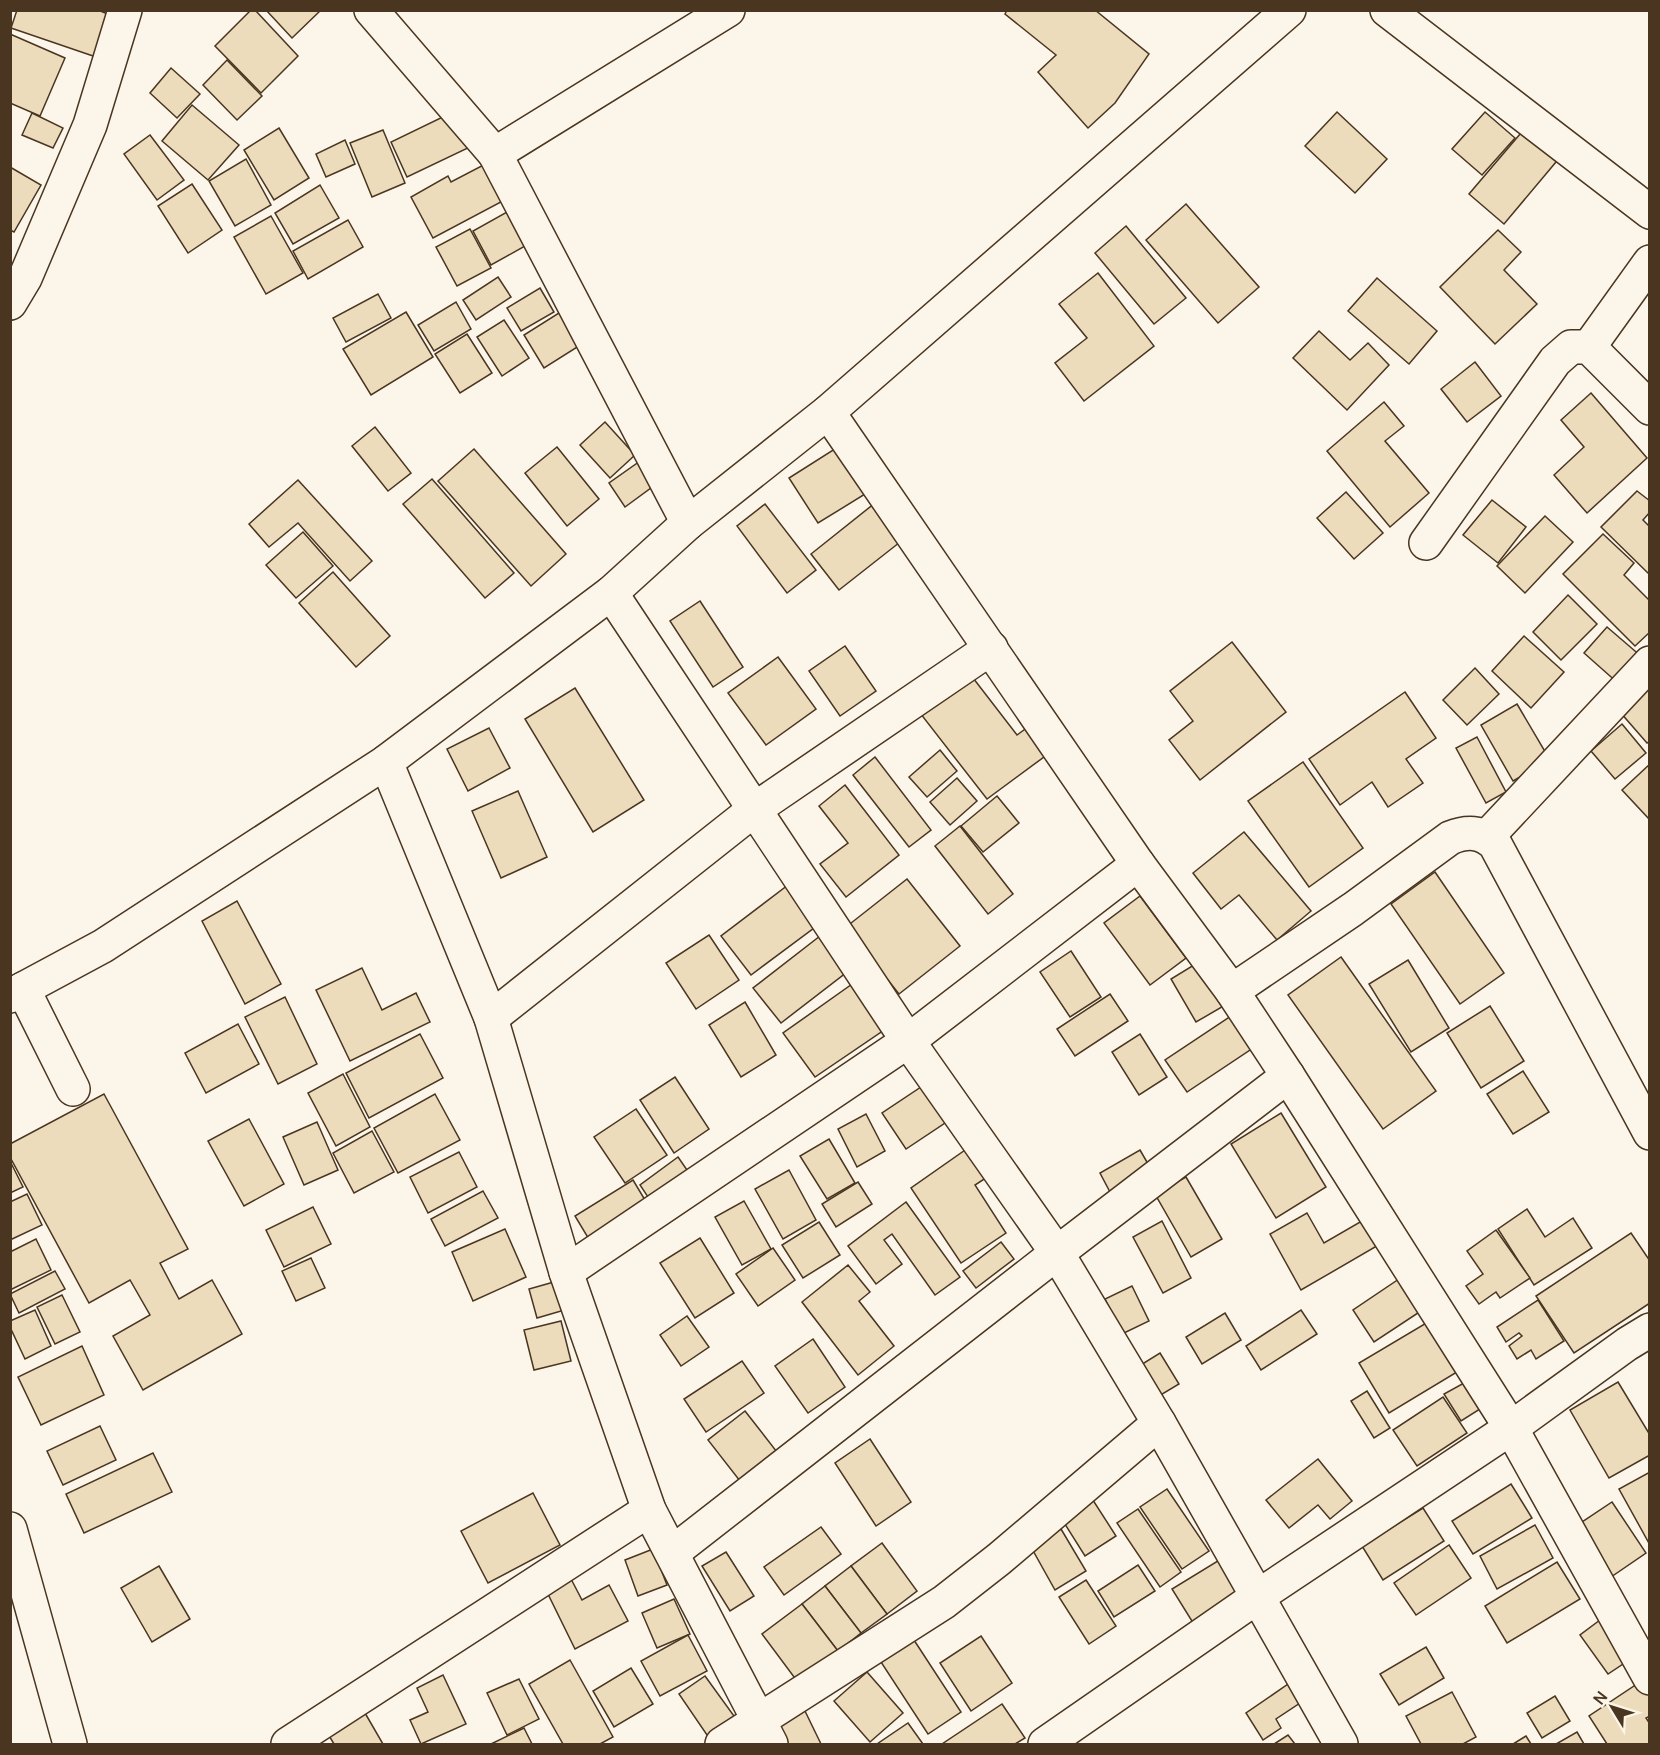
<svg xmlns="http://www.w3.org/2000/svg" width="1660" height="1755" font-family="Manrope,sans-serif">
<rect width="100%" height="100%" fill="#fbf6e9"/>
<g fill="#ecdcbc" stroke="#4a3520" stroke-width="1.5">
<polygon points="17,10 98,10 110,15 96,57 11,28"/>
<polygon points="251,10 255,10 298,56 261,93 215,46"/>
<polygon points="266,10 321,10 292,38"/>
<polygon points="1007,10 1095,10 1149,54 1115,103 1088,128 1038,72 1056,55 1005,14"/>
<polygon points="10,34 65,58 40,116 10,103"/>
<polygon points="227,60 262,96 237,120 203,85"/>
<polygon points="171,68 200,94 177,118 150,93"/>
<polygon points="192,105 239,145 208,180 162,141"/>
<polygon points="453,112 470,147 407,177 391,142"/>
<polygon points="1337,112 1387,159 1355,193 1305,146"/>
<polygon points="1485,112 1515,138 1482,175 1452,149"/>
<polygon points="32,113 63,128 53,148 22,135"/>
<polygon points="1526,127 1561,156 1504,224 1469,194"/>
<polygon points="279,128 309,178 274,200 244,150"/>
<polygon points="383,130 405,183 372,197 350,143"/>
<polygon points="150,135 184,180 157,200 124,154"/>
<polygon points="345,140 355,164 326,177 316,154"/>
<polygon points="246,159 271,205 235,226 209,181"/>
<polygon points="495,159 514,195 433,238 411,197 448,176 451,182"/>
<polygon points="10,167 41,185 14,232 10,230"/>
<polygon points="192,184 222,230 188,253 158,206"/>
<polygon points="320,185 339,218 293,244 275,213"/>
<polygon points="1186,204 1259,287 1218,323 1146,240"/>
<polygon points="516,207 534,241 491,265 473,231"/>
<polygon points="271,216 303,273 266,294 234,237"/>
<polygon points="348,220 363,247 308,279 293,251"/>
<polygon points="1126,226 1186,298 1154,324 1095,253"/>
<polygon points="470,229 491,268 457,286 436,247"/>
<polygon points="1498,230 1521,252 1504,270 1537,304 1495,344 1440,287"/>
<polygon points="1098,273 1154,346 1084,401 1055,363 1087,338 1059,304"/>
<polygon points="498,277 511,297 476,320 463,300"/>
<polygon points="1377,278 1437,331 1409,364 1348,311"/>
<polygon points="540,288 554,312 521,331 507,308"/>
<polygon points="378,294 391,318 346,342 333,318"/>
<polygon points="456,302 471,329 434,351 418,325"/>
<polygon points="570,306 590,339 544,368 524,335"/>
<polygon points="406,312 433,357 371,395 343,349"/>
<polygon points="504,320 529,358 502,376 477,337"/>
<polygon points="1319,331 1350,360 1368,343 1389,365 1347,410 1293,358"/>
<polygon points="467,334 492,373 460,393 435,354"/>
<polygon points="1475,362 1501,396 1467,422 1441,389"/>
<polygon points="1591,393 1647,458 1587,513 1554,475 1584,447 1561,420"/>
<polygon points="1384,402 1404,426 1385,441 1429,493 1390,527 1327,451"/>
<polygon points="605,422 635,455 610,478 580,445"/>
<polygon points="375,427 411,473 388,491 352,446"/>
<polygon points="841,445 870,491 818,523 789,478"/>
<polygon points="557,447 599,499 567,526 525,473"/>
<polygon points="474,449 566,554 531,586 438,481"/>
<polygon points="643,459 659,482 625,507 609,483"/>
<polygon points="432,479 514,573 485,598 403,504"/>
<polygon points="298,480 372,561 350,581 298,523 269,547 249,524"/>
<polygon points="1637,491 1650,501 1650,512 1643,520 1650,527 1650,575 1601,527"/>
<polygon points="1346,492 1383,533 1354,559 1317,518"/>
<polygon points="880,499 909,535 839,590 811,554"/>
<polygon points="1492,500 1526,527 1498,563 1463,535"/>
<polygon points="765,504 816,570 787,593 737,526"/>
<polygon points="1545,516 1573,542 1525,593 1497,566"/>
<polygon points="303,532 333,566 296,598 266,565"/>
<polygon points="1603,534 1634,563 1624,575 1650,601 1650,632 1635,646 1563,574"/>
<polygon points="333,572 390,636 356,667 299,603"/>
<polygon points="1568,595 1597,624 1561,660 1533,632"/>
<polygon points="700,601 743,667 713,687 670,621"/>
<polygon points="1607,627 1642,657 1619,684 1584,653"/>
<polygon points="1524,636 1564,672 1531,708 1492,671"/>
<polygon points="1232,642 1286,712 1200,780 1169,740 1193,721 1170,691"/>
<polygon points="845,646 876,691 840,716 809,671"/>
<polygon points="778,657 816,709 766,745 728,693"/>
<polygon points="1475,668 1499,694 1467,725 1443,700"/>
<polygon points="970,674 1017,735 1028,727 1048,754 987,799 920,713"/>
<polygon points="1650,687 1650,741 1647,743 1620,712"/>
<polygon points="575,688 644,800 593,832 525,719"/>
<polygon points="1405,692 1436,738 1406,759 1423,783 1388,807 1372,782 1340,805 1309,759"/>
<polygon points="1517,704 1550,760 1513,781 1481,725"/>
<polygon points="1622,724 1646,753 1615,779 1591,751"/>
<polygon points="489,728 510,768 468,791 447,749"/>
<polygon points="1477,737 1506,792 1486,803 1456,748"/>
<polygon points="940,750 957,771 927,797 909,777"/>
<polygon points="875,757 931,830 909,847 853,775"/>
<polygon points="1303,762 1363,848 1309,887 1248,801"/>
<polygon points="1650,764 1650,820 1622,790"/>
<polygon points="957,778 977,801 950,825 930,802"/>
<polygon points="845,785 899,855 846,897 820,864 848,843 819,806"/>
<polygon points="518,791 547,857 501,878 472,811"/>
<polygon points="997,796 1019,823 983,852 961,826"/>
<polygon points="960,826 1013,894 988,914 935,846"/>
<polygon points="1244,832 1311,911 1277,940 1239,895 1221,909 1193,873"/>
<polygon points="1435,872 1504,973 1460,1004 1391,904"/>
<polygon points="907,879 960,946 899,994 846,927"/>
<polygon points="788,885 818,925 751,975 721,936"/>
<polygon points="1140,896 1186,958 1150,985 1104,923"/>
<polygon points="237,901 281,984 245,1004 202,921"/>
<polygon points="709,935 739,980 696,1009 666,963"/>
<polygon points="820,936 847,972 781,1023 753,988"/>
<polygon points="1071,951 1101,997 1070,1017 1040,972"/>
<polygon points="1341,957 1436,1091 1383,1129 1288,995"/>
<polygon points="1202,960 1227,1004 1196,1022 1171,979"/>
<polygon points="1408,960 1449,1028 1411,1052 1369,984"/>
<polygon points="362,968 382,1010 416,993 430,1022 350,1061 316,990"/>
<polygon points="855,982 887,1028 815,1077 783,1033"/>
<polygon points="1110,994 1128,1021 1075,1056 1057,1029"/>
<polygon points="285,997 317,1064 278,1084 245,1017"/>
<polygon points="745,1002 776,1055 741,1077 709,1025"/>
<polygon points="1490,1006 1524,1061 1481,1088 1447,1033"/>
<polygon points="1234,1014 1256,1046 1187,1092 1165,1060"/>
<polygon points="238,1024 259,1064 206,1093 185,1053"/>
<polygon points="420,1034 443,1078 369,1118 346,1073"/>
<polygon points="1140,1034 1167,1077 1139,1095 1112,1052"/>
<polygon points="1523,1071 1549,1112 1513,1134 1487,1094"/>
<polygon points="343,1074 370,1127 336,1146 308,1093"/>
<polygon points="675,1077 709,1129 674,1153 640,1100"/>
<polygon points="930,1081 954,1117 906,1149 882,1113"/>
<polygon points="104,1094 188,1249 160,1263 179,1299 212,1280 242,1334 143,1390 113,1336 150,1315 130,1280 89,1303 10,1157 10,1144"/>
<polygon points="435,1094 460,1140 398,1173 374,1128"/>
<polygon points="636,1109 667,1155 625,1183 594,1137"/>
<polygon points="1281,1113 1326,1187 1276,1218 1231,1144"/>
<polygon points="866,1114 885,1151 857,1167 838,1129"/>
<polygon points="249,1119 284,1184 244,1206 208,1141"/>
<polygon points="317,1122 338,1170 304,1185 283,1137"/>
<polygon points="372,1131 394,1172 354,1193 333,1153"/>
<polygon points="829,1139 855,1183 827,1199 800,1156"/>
<polygon points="978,1141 998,1170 975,1185 1006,1233 961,1263 911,1188"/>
<polygon points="1140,1150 1151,1169 1110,1192 1100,1173"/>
<polygon points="459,1152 477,1187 428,1213 410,1177"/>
<polygon points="678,1157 694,1180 656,1209 640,1185"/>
<polygon points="10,1161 23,1187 10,1193"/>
<polygon points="789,1170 816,1220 783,1239 755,1189"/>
<polygon points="1186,1177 1222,1239 1191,1257 1155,1194"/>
<polygon points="633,1180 651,1210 593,1246 575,1216"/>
<polygon points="858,1182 872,1204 836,1227 822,1204"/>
<polygon points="483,1191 498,1218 445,1246 431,1219"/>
<polygon points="27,1194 42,1225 10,1240 10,1202"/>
<polygon points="744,1201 771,1249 742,1265 715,1217"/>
<polygon points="906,1202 960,1277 935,1295 892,1234 884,1240 902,1264 876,1284 848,1246"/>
<polygon points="313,1207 331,1244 284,1267 266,1230"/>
<polygon points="1527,1209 1545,1237 1573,1218 1592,1248 1534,1285 1498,1229"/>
<polygon points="1307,1213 1324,1243 1367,1218 1382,1243 1301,1290 1270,1234"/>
<polygon points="1162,1221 1191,1278 1163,1293 1133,1237"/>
<polygon points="819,1222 840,1255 803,1278 782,1245"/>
<polygon points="505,1229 526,1277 473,1301 452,1252"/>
<polygon points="1496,1230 1530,1278 1500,1298 1496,1292 1479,1304 1466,1286 1483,1274 1467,1251"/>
<polygon points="1631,1233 1650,1261 1650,1303 1574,1353 1536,1296"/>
<polygon points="700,1238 734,1293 695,1318 660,1263"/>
<polygon points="36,1239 51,1270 10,1290 10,1252"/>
<polygon points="1001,1242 1014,1259 976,1288 963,1271"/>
<polygon points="773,1248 795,1280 758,1306 736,1274"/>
<polygon points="311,1258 325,1288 296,1301 282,1271"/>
<polygon points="848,1265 870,1292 859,1301 894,1346 858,1375 802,1302"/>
<polygon points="55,1271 65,1289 19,1313 10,1294"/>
<polygon points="1399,1279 1421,1311 1374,1342 1353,1310"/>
<polygon points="561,1280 568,1309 537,1318 529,1289"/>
<polygon points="1132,1286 1149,1321 1122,1334 1105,1299"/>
<polygon points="62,1295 80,1332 55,1344 37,1307"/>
<polygon points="1538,1300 1564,1341 1536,1359 1531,1350 1517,1359 1509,1346 1522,1336 1519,1333 1506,1342 1497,1327"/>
<polygon points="35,1310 51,1346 25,1359 10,1327 10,1321"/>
<polygon points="1301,1310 1317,1334 1261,1370 1246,1346"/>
<polygon points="1225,1313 1241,1340 1202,1364 1186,1337"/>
<polygon points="687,1316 709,1347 681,1366 660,1335"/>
<polygon points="1433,1319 1462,1369 1389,1413 1359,1363"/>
<polygon points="561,1321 571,1361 534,1370 524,1330"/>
<polygon points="813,1339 845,1387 808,1413 775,1366"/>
<polygon points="82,1346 104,1395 41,1425 18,1377"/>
<polygon points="1160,1353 1179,1384 1149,1402 1131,1371"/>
<polygon points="742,1361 764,1393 706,1432 684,1399"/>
<polygon points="1618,1382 1650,1435 1650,1455 1609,1478 1570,1410"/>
<polygon points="1464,1383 1480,1409 1461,1421 1444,1394"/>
<polygon points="1367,1391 1390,1428 1374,1438 1351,1401"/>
<polygon points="1443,1397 1467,1433 1417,1466 1393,1430"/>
<polygon points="745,1411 777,1452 740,1481 708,1440"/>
<polygon points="100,1426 116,1460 63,1485 47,1451"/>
<polygon points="870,1439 911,1502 876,1526 835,1463"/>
<polygon points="153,1453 172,1492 84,1533 66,1494"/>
<polygon points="1318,1459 1352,1501 1330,1519 1318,1505 1289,1528 1266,1500"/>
<polygon points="1650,1472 1650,1545 1619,1489"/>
<polygon points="1511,1484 1532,1518 1473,1554 1452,1521"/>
<polygon points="1167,1489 1209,1551 1182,1569 1140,1507"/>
<polygon points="533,1493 560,1545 488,1583 461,1531"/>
<polygon points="1089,1494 1116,1536 1085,1556 1058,1513"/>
<polygon points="1612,1502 1646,1553 1611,1577 1576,1526"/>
<polygon points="1423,1508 1444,1541 1383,1580 1362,1546"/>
<polygon points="1138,1509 1181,1572 1160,1587 1117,1523"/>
<polygon points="1535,1525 1553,1558 1497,1589 1480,1556"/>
<polygon points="821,1527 841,1554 784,1595 764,1567"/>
<polygon points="1061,1529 1086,1571 1055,1590 1031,1547"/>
<polygon points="882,1543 917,1591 887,1614 851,1566"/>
<polygon points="1449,1545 1471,1578 1416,1615 1394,1583"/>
<polygon points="653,1549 667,1585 638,1596 625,1560"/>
<polygon points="726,1552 754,1596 730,1611 702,1566"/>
<polygon points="1221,1559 1244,1595 1195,1626 1172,1589"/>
<polygon points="1557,1562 1580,1599 1507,1643 1485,1606"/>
<polygon points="1138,1565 1155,1591 1114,1617 1098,1591"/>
<polygon points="159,1566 190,1619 152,1642 121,1588"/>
<polygon points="851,1566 887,1614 861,1633 825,1586"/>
<polygon points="570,1577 582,1600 609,1585 628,1621 575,1649 546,1590"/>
<polygon points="1086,1580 1116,1626 1089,1644 1059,1597"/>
<polygon points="825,1586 861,1633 838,1651 802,1604"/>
<polygon points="674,1599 690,1634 657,1648 642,1613"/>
<polygon points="802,1604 838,1651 797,1681 762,1634"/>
<polygon points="1604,1617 1632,1658 1608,1674 1580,1635"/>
<polygon points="688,1635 707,1671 660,1696 641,1661"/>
<polygon points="981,1636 1012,1683 971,1711 940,1663"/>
<polygon points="912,1637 961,1712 928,1734 879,1659"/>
<polygon points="1426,1647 1444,1678 1399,1705 1380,1674"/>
<polygon points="570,1660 613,1737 600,1744 563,1744 529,1684"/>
<polygon points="631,1668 653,1704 614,1727 593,1691"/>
<polygon points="867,1672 903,1713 870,1742 834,1701"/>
<polygon points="443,1675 466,1724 421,1744 410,1720 428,1712 417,1688"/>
<polygon points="705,1676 734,1716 707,1735 679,1694"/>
<polygon points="519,1679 539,1719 507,1735 487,1693"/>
<polygon points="1643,1680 1650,1689 1650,1716 1646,1718 1650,1724 1650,1744 1607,1744 1589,1716"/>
<polygon points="1291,1682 1303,1701 1276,1719 1281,1728 1263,1740 1246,1713"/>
<polygon points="1452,1692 1476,1737 1463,1744 1421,1744 1406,1716"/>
<polygon points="1555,1696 1570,1721 1542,1738 1527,1713"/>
<polygon points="1002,1704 1025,1738 1015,1744 942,1744"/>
<polygon points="804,1709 821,1744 779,1744 770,1724"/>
<polygon points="365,1713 383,1744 334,1744 328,1734"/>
<polygon points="908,1723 923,1744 877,1744"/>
<polygon points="524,1728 532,1744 491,1744"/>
<polygon points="1577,1732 1584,1744 1556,1744"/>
<polygon points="1288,1735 1295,1744 1274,1744"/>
<polygon points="1526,1736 1531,1744 1513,1744"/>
</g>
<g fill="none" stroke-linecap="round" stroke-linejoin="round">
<g stroke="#4a3520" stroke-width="36">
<g id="minor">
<polyline points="371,10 495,154 688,523"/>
<polyline points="1387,10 1650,212"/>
<polyline points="495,154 728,10"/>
<polyline points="10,303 25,278 90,125 125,10"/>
<polyline points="1589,347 1650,262"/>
<polyline points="1426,543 1555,361 1571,347 1589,347 1650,408"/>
<polyline points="611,593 908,1041 1057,1253 1159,1423 1341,1744"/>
<polyline points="386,762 491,1018 566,1272 649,1510 771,1744"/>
<polyline points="1487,837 1650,663"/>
<polyline points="23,989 73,1089"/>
<path d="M1232,991L1353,909L1450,838C1467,831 1481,831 1495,844L1650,1133"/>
<polyline points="10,996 103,946 386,762 611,593 688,523 828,412 1289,10"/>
<polyline points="491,1018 755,809 991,648"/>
<polyline points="1288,1076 1511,1428 1650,1678"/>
<polyline points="566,1272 908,1041 1138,864"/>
<polyline points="10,1529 70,1744"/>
<polyline points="672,1553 1057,1253 1288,1076 1232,991 1138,864 828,412"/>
<polyline points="288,1744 649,1510"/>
<polyline points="722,1744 944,1602 999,1559 1159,1423"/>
<polyline points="1045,1744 1257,1597 1511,1428 1627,1344 1650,1330"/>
</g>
</g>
<use href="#minor" stroke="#fbf6e9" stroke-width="33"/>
</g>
<rect width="1660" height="1755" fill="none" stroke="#4a3520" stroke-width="24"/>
<g transform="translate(1612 1707) rotate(308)" stroke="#fbf6e9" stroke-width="4.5" paint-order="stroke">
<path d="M0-4.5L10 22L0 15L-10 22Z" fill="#4a3520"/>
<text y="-9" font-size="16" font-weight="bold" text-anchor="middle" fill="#4a3520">N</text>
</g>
</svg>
